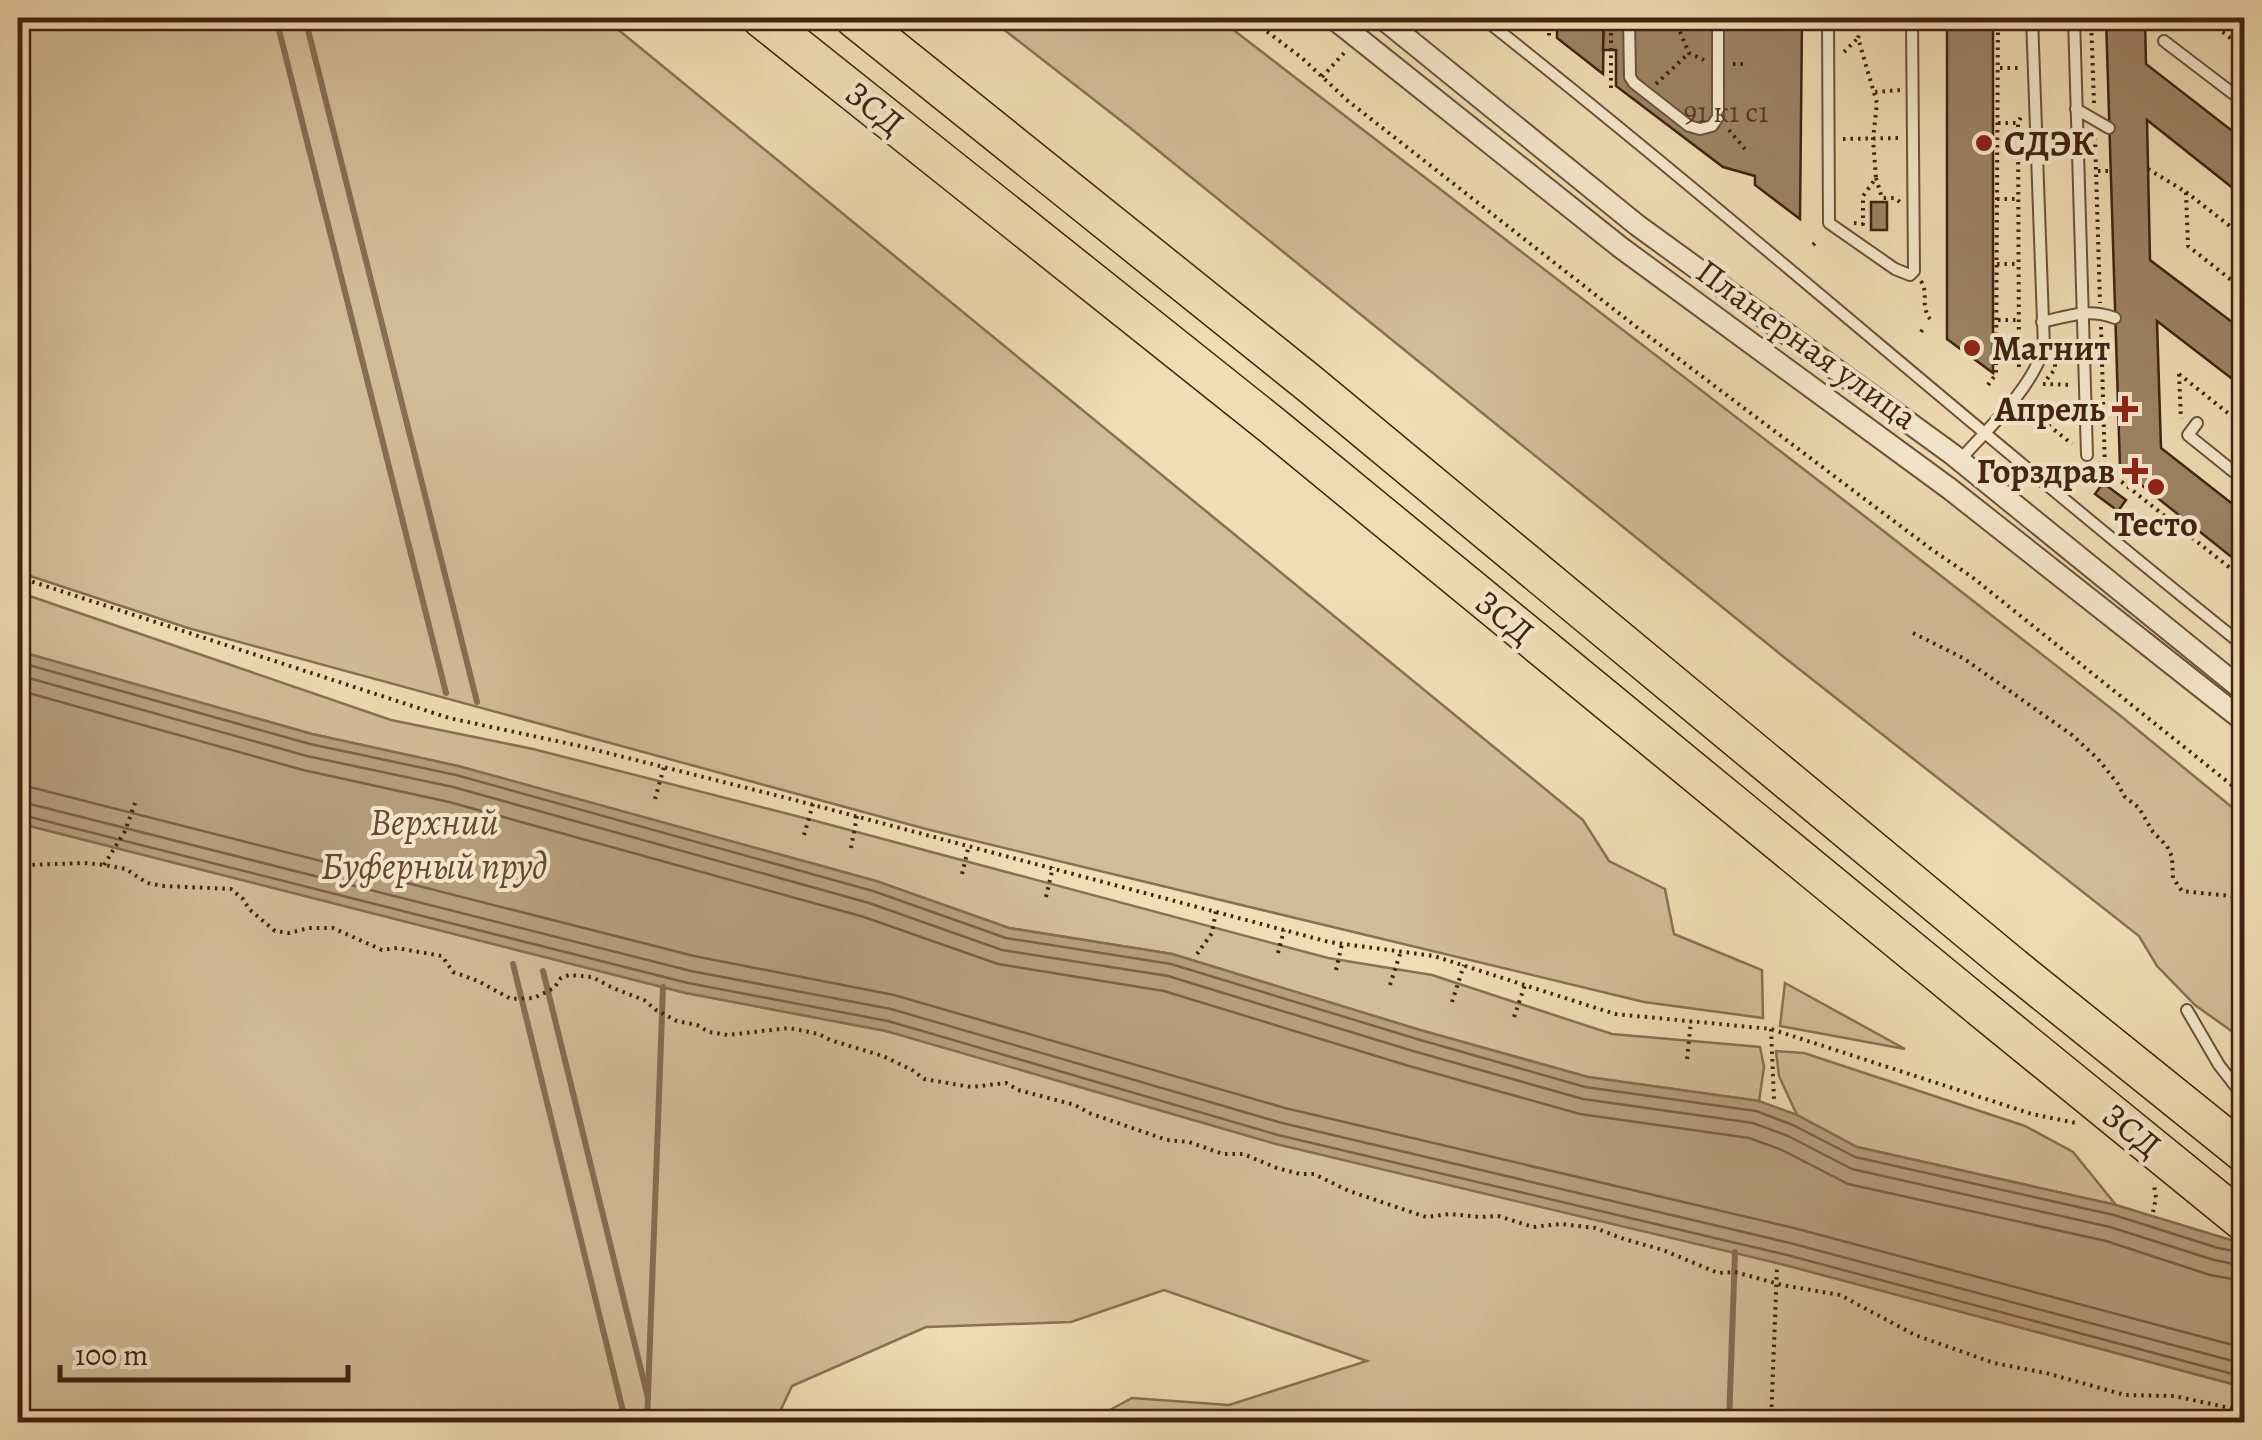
<svg xmlns="http://www.w3.org/2000/svg" width="2262" height="1440" font-family="Alegreya,serif">
<rect width="100%" height="100%" fill="#f1ddb4"/>
<filter id="stains"><feTurbulence type="fractalNoise" baseFrequency=".002" numOctaves="4"/><feColorMatrix values="0 0 0 0 .2 0 0 0 0 .09 0 0 0 0 .02 0 0 0 .5 -.17"/></filter>
<radialGradient id="worn" r=".72"><stop offset=".6" stop-color="#630" stop-opacity="0"/><stop offset="1" stop-color="#630" stop-opacity=".3"/></radialGradient>
<g fill="#d3bd98" stroke="#8a7055" stroke-width="2.5">
<polygon points="18,18 604,18 1583,820 1609,861 1665,889 1674,934 1762,970 1763,1018 1644,1002 926,829 188,628 18,572"/>
<polygon points="989,18 1218,18 1854,508 2117,713 2244,817 2244,1040 2195,1005 2157,966 2139,936 1785,658 1129,127"/>
<polygon points="18,592 391,720 533,749 812,820 1328,958 1432,975 1612,1034 1760,1047 1764,1067 1759,1101 1588,1077 1420,1030 1172,954 1009,928 876,881 458,766 312,734 18,651"/>
<polygon points="18,823 686,993 886,1031 1785,1265 2244,1387 2244,1422 1088,1422 1132,1398 1229,1405 1367,1361 1164,1290 1071,1322 926,1327 792,1386 775,1422 18,1422"/>
<polygon points="1785,983 1905,1049 1780,1026"/>
<polygon points="1776,1051 1804,1053 2025,1126 2073,1152 2116,1205 1857,1147 1797,1115 1779,1076"/>
</g>
<polygon fill="#b69e7d" stroke="#886d52" stroke-width="2.5" points="18,651 312,734 458,766 876,881 1009,928 1172,954 1420,1030 1588,1077 1759,1101 1797,1115 1857,1147 2116,1205 2244,1244 2244,1387 1785,1265 1276,1144 886,1031 686,993 18,823"/>
<g fill="none" stroke-linecap="round" stroke-linejoin="round">
<g stroke="#7c6048" stroke-width="2.5">
<polyline points="18,662 310,744 456,775 873,891 1006,938 1171,964 1417,1039 1585,1087 1756,1111 1793,1125 1855,1157 2114,1215 2218,1248 2244,1253"/>
<polyline points="18,675 307,756 453,787 869,903 1002,950 1168,976 1413,1051 1583,1099 1753,1123 1788,1136 1852,1169 2110,1227 2214,1260 2244,1266"/>
<polyline points="18,690 303,770 449,802 864,917 998,964 1164,991 1409,1066 1580,1114 1749,1138 1782,1150 1848,1184 2106,1241 2210,1275 2244,1281"/>
<polyline points="18,786 30,787 694,956 894,995 1285,1108 1794,1228 2244,1348"/>
<polyline points="18,801 691,971 891,1009 1282,1123 1790,1243 2244,1364"/>
<polyline points="18,814 688,983 888,1021 1278,1135 1787,1255 2244,1377"/>
</g>
<g stroke="#886d52" stroke-width="6">
<polyline points="276,18 446,693"/>
<polyline points="305,18 477,702"/>
<polyline points="513,964 623,1411 622,1422"/>
<polyline points="543,971 648,1398"/>
<polyline points="647,1422 663,987"/>
<polyline points="1729,1422 1735,1252"/>
</g>
</g>
<g fill="#9d8466" stroke="#422312" stroke-width="2.5">
<polygon points="1536,18 1604,18 1603,74 1557,38 1557,25"/>
<polygon points="1604,18 1802,18 1800,219 1755,185 1755,176 1723,167 1616,86 1616,50 1603,50"/>
<polygon points="1947,18 1993,18 1993,373 1947,339"/>
<polygon points="2106,18 2145,18 2146,64 2244,140 2244,197 2147,120 2150,260 2244,331 2244,388 2157,321 2161,448 2244,513 2244,567 2120,468"/>
<rect x="1871" y="202" width="16" height="28"/>
<polygon points="2103,483 2126,500 2118,511 2095,494"/>
</g>
<g fill="none" stroke-linecap="round" stroke-linejoin="round">
<g stroke="#6e523a" stroke-width="14">
<g id="lane">
<path d="M1483,18C1741,222 1987,441 2244,646"/>
<polyline points="1629,18 1630,77 1634,83 1689,126 1700,129 1712,126 1718,117 1718,18"/>
<polyline points="1828,18 1829,223 1895,269 1910,275 1914,271 1912,18"/>
<polyline points="2074,18 2087,455"/>
<polyline points="2164,41 2244,102"/>
<polyline points="2076,109 2109,128"/>
<path d="M2042,322C2069,316 2088,308 2115,318"/>
<polyline points="2197,423 2188,435 2244,480"/>
<path d="M1960,460C1989,427 2030,391 2044,348L2032,18"/>
<polyline points="2187,1010 2219,1065 2244,1097"/>
</g>
</g>
<g stroke="#6e523a" stroke-width="24">
<g id="street">
<polyline points="1333,18 1620,247 1950,489 2244,721"/>
<polyline points="1382,18 1637,225 1952,454 2244,691"/>
</g>
</g>
<g stroke="#422312" stroke-width="41">
<g id="highway">
<polyline points="761,18 1274,427 1980,1007"/>
<polyline points="854,18 1310,384 2013,967"/>
</g>
</g>
<g stroke="#422312" stroke-width="4" stroke-dasharray="2.5 5" stroke-linecap="butt">
<polyline points="1249,18 1302,58 1348,101 1639,329 1931,549 1972,577 2244,795"/>
<polyline points="1549,18 1549,40"/>
<polyline points="1611,18 1611,88"/>
<polyline points="1674,18 1689,53 1704,60"/>
<polyline points="2091,18 2094,103"/>
<polyline points="2205,18 2244,49"/>
<polyline points="1844,52 1858,38"/>
<polyline points="1733,64 1743,64"/>
<polyline points="2000,68 2020,68"/>
<polyline points="1322,77 1346,51"/>
<polyline points="1656,84 1689,53"/>
<polyline points="1875,92 1900,90"/>
<polyline points="1998,123 2018,123"/>
<polyline points="1729,130 1745,149"/>
<polyline points="2095,137 2100,303"/>
<polyline points="1843,139 1898,138"/>
<polyline points="2148,169 2186,192 2188,246 2244,290"/>
<polyline points="2098,171 2110,171"/>
<polyline points="1876,178 1882,198 1895,198 1900,202"/>
<polyline points="2186,192 2244,237"/>
<polyline points="1997,199 2017,199"/>
<polyline points="1854,223 1863,224 1863,196 1876,178 1873,139 1877,103 1858,38 1865,18"/>
<polyline points="1813,245 1818,240"/>
<polyline points="1997,264 2017,264"/>
<path d="M1921,281C1929,294 1920,305 1930,319"/>
<polyline points="1998,320 2018,320"/>
<polyline points="2101,327 2105,469"/>
<polyline points="1921,332 1925,326"/>
<polyline points="1999,340 2019,340"/>
<polyline points="2019,367 2018,123 2021,117"/>
<polyline points="2179,374 2181,419"/>
<polyline points="2179,374 2244,426"/>
<polyline points="2047,379 2055,369 2055,361"/>
<polyline points="2043,384 2073,385"/>
<polyline points="1988,385 1996,374 1998,18"/>
<polyline points="2028,404 2032,412 2072,444"/>
<polyline points="2098,463 2244,579"/>
<polyline points="18,577 449,718 580,746 791,799 1329,942 1434,956 1615,1014 1771,1029 2032,1114 2076,1123"/>
<polyline points="1913,633 1963,658 2072,735 2098,759 2118,784 2124,796 2139,808 2153,832 2167,846 2172,857 2173,878 2182,891 2231,896 2244,902"/>
<polyline points="655,799 664,767"/>
<polyline points="804,835 813,804"/>
<polyline points="851,848 857,816"/>
<polyline points="104,865 125,831 135,803"/>
<polyline points="18,868 25,865 84,863 104,865 126,869 147,883 164,886 231,889 243,899 250,910 275,931 289,933 309,928 333,928 382,950 397,948 442,956 453,972 478,981 511,999 534,998 554,988 561,978 569,975 592,977 613,988 644,1000 656,1010 677,1021 697,1025 709,1032 728,1035 789,1028 819,1034 830,1040 883,1056 912,1070 924,1079 971,1087 1006,1083 1018,1090 1075,1105 1089,1113 1167,1140 1189,1142 1223,1154 1243,1154 1277,1168 1300,1174 1314,1174 1349,1191 1426,1217 1450,1214 1480,1217 1498,1216 1533,1227 1561,1224 1595,1228 1624,1239 1663,1250 1718,1273 1735,1272 1782,1285 1840,1295 1915,1335 1994,1363 2046,1373 2125,1395 2174,1396 2244,1411"/>
<polyline points="962,874 969,845"/>
<polyline points="1046,897 1053,867"/>
<polyline points="1278,953 1284,930"/>
<polyline points="1197,954 1212,933 1216,911"/>
<polyline points="1336,970 1342,944"/>
<polyline points="1390,985 1401,951"/>
<polyline points="1452,1002 1464,965"/>
<polyline points="1514,1017 1525,985"/>
<polyline points="1771,1029 1774,1099"/>
<polyline points="1687,1059 1691,1021"/>
<polyline points="2153,1212 2156,1198 2154,1185"/>
<polyline points="1771,1422 1777,1268"/>
</g>
<use href="#lane" stroke="#f6e9ce" stroke-width="10"/>
<use href="#street" stroke="#f6e9ce" stroke-width="20"/>
<use href="#highway" stroke="#f1ddb4" stroke-width="38"/>
<g stroke="#422312" stroke-width="41" stroke-linecap="butt">
<g id="highway-bridge">
<polyline points="2013,967 2244,1153"/>
<polyline points="1980,1007 2244,1222"/>
</g>
</g>
<use href="#highway-bridge" stroke="#f1ddb4" stroke-width="38"/>
</g>
<g fill="#8f2418" stroke="#f6e9ce" stroke-width="4">
<circle cx="1984" cy="143" r="10"/>
<circle cx="1972" cy="348" r="10"/>
<path d="M2120 394h10v10h10v10h-10v10h-10v-10h-10v-10h10z"/>
<path d="M2130 456h10v10h10v10h-10v10h-10v-10h-10v-10h10z"/>
<circle cx="2156" cy="487" r="10"/>
</g>
<g text-anchor="middle" stroke-width="8" stroke-linejoin="round" paint-order="stroke">
<g font-size="30" fill="#593b27">
<text x="1726" y="122">91 к1 с1</text>
</g>
<g font-size="35" fill="#422312" stroke="#f6e9ce">
<text transform="translate(875 108) rotate(39)" y="12">ЗСД</text>
<text transform="translate(1807 344) rotate(36)" y="12">Планерная улица</text>
<text transform="translate(1505 617) rotate(39)" y="12">ЗСД</text>
<text transform="translate(2132 1130) rotate(39)" y="12">ЗСД</text>
</g>
<g font-size="35" font-weight="bold" fill="#422312" stroke="#f6e9ce" text-anchor="start">
<text x="2004" y="155">СДЭК</text>
<text x="1992" y="360">Магнит</text>
<text x="2105" y="421" text-anchor="end">Апрель</text>
<text x="2115" y="483" text-anchor="end">Горздрав</text>
<text x="2156" y="536" text-anchor="middle">Тесто</text>
</g>
<g font-size="38" font-style="italic" fill="#654832" stroke="#f6e9ce">
<text x="434" y="835">Верхний<tspan x="434" dy="44">Буферный пруд</tspan></text>
</g>
</g>
<rect width="2262" height="1440" fill="none" stroke="#f1ddb4" stroke-width="60"/>
<rect x="20" y="20" width="2222" height="1400" fill="none" stroke="#422312" stroke-width="5"/>
<rect x="30" y="30" width="2202" height="1380" fill="none" stroke="#422312" stroke-width="2.5"/>
<path d="M60 1365v15h288v-15" fill="none" stroke="#422312" stroke-width="5"/>
<text x="75" y="1365" font-size="30" fill="#422312" stroke="#f6e9ce" stroke-width="8" paint-order="stroke">100 m</text>
<rect width="100%" height="100%" filter="url(#stains)"/>
<rect width="100%" height="100%" fill="url(#worn)"/>
</svg>
